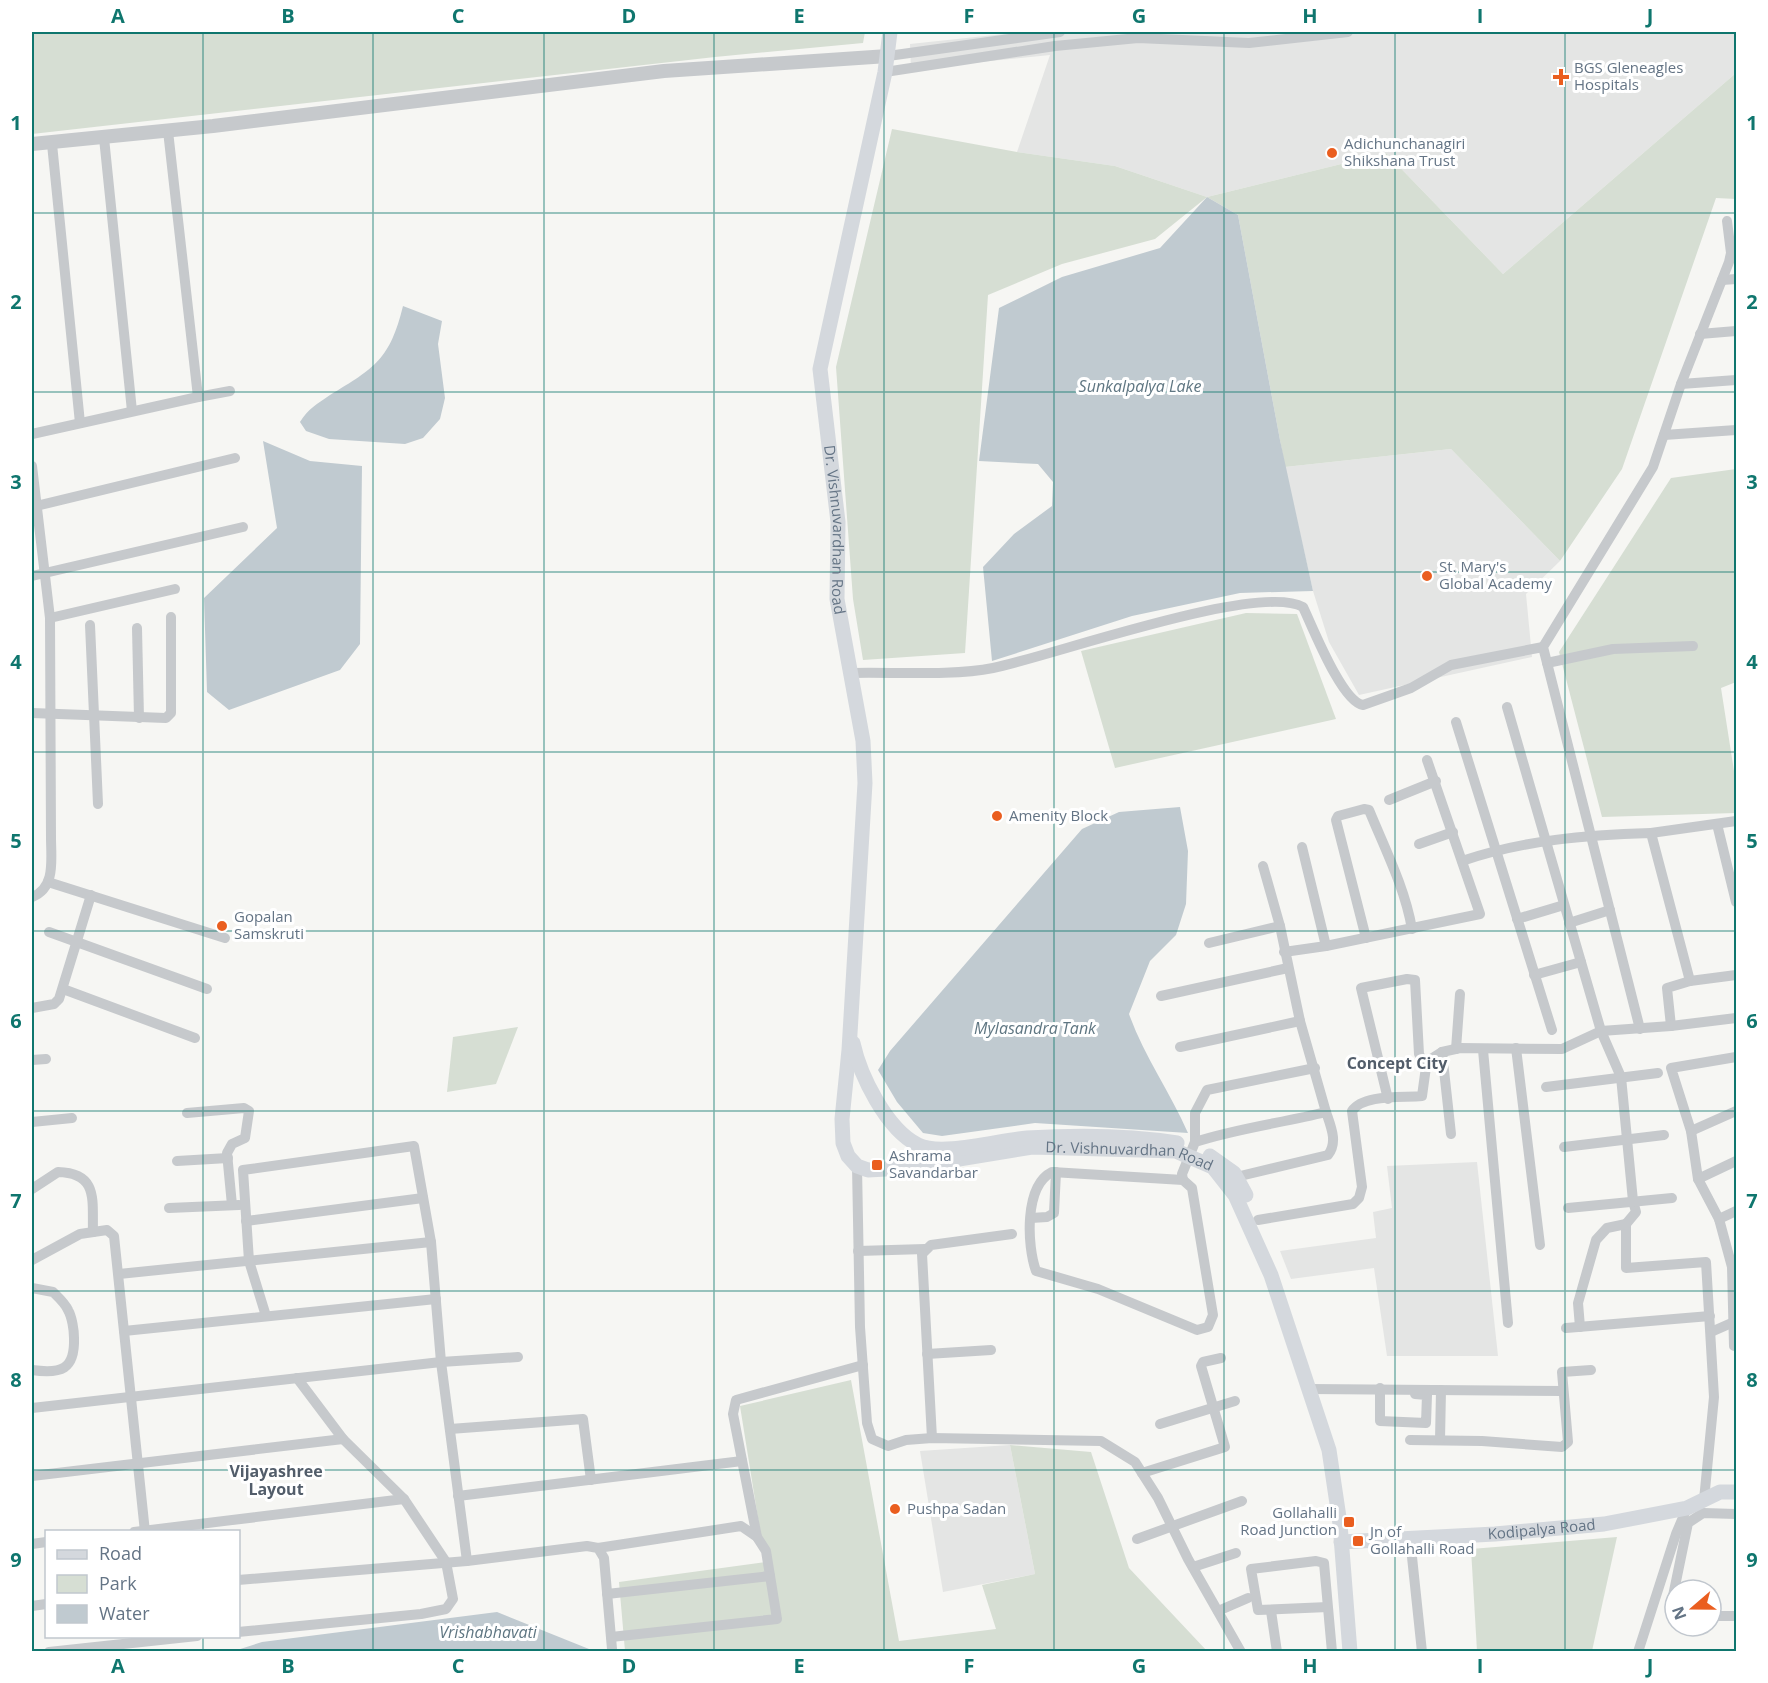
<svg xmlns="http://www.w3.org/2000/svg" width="1768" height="1683" font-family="'Open Sans',sans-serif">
<rect width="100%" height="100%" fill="#f6f6f3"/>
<g fill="#e4e5e4">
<polygon points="1023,32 1736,32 1736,73 1503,274 1386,153 1207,197 1115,166 1017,152 1050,55 911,69 910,44"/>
<polygon points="1451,449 1560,561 1526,594 1532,657 1359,695 1329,642 1313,591 1285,467"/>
<polygon points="1477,1162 1498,1356 1387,1356 1374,1268 1291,1279 1280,1251 1376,1238 1373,1212 1392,1208 1387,1166"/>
<polygon points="1010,1445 1035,1574 943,1592 920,1451"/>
</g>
<g fill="#d6ded3">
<polygon points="32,32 865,32 863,43 715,57 32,134"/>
<polygon points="1736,73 1736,199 1716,198 1622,469 1560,561 1451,449 1285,467 1238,215 1207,197 1155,239 1062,264 988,295 965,653 863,660 853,599 836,367 892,129 1017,152 1115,166 1207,197 1386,153 1503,274"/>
<polygon points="1736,469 1736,682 1721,688 1736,784 1736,813 1602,817 1559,652 1671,478"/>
<polygon points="1246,613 1297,614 1336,719 1115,768 1081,651"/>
<polygon points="518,1027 496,1084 447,1092 453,1037"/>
<polygon points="851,1380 899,1641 996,1629 982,1585 1035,1574 1010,1445 1091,1452 1129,1568 1207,1651 625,1651 619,1582 765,1562 740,1406"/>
<polygon points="1617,1537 1592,1651 1477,1651 1471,1549"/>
</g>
<g fill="#c0cad0">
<polygon points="1207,197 1238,215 1280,440 1313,591 1240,593 1132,616 992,661 983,567 1014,534 1052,506 1053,482 1038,464 979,461 999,308 1062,277 1160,248"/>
<path d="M403,306L442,321L438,344L445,398L440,419L423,438L405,444L329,439L306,431L300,422C308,409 317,404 330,395C375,368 390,359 403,306Z"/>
<polygon points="263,441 310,461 362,466 360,644 340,670 229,710 207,692 204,598 277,528"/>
<path d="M1180,807L1188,851L1186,904L1176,935L1150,961L1129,1014C1144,1056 1170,1092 1188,1133L1035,1123L942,1136L923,1133L897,1102L878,1070L890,1051L1082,829L1119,812Z"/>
<polygon points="497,1612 594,1651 234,1651 262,1642"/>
</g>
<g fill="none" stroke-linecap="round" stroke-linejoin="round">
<g stroke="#c6c9cc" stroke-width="10">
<polyline points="888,56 1060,32"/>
<polyline points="885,72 1055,46 1138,38 1249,43 1348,32"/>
<polyline points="104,138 132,411"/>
<polyline points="52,144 80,423"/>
<polyline points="1722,280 1736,279"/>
<polyline points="1700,334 1736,331"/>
<polyline points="1681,384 1736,380"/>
<polyline points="198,397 230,391"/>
<polyline points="32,434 198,397 168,131"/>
<polyline points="1664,435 1736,430"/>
<path d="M32,466L50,618L51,838C51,859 56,888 32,897"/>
<polyline points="36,506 235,458"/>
<polyline points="32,576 243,527"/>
<polyline points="50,618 175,589"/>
<polyline points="90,625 98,804"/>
<polyline points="137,628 139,718"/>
<polyline points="1547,663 1613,649 1693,646"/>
<path d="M852,673C894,672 953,676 993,668C1052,656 1258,582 1303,607C1313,628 1342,702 1363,705L1411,688L1451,665L1543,647"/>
<polyline points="1507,707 1601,1031 1621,1077 1633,1201 1636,1212 1626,1224 1626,1268 1706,1262 1714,1397 1704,1500"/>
<polyline points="32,713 166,718 171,713 171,617"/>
<polyline points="1456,722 1552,1030"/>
<polyline points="1389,800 1436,781"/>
<polyline points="1717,824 1736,902"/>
<polyline points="1651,833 1736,821"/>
<polyline points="1419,844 1453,832"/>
<polyline points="1302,847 1326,946"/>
<path d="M1462,861C1524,840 1586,835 1651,833L1690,981L1667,988L1671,1026"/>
<polyline points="48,882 225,938"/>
<polyline points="1517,919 1564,905"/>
<polyline points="1569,923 1610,910"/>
<polyline points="49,932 207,989"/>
<path d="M1366,938L1336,820L1338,816L1364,809L1369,810C1385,849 1405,888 1412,929"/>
<polyline points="1209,943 1280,926"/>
<polyline points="1284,952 1326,946 1480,914 1427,760"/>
<polyline points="1534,975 1581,962"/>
<polyline points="1690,981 1736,975"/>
<polyline points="63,989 195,1038"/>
<polyline points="1161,996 1288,968"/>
<polyline points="32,1008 54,1004 59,999 91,895"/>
<polyline points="1640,1029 1543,647 1653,467 1681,384 1729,262 1731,253 1727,221"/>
<polyline points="1180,1047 1300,1021"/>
<polyline points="1516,1048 1540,1245"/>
<polyline points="1456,1049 1460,994"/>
<polyline points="1483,1050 1508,1323"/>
<polyline points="1442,1052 1451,1134"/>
<polyline points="1736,1057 1671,1068 1691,1131 1698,1179 1719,1219 1732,1267 1734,1346 1736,1345"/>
<polyline points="32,1060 46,1059"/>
<polyline points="1546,1087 1658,1073"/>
<polyline points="1388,1099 1361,988 1407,979 1415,980 1419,1054 1426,1067"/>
<polyline points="187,1113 244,1108 249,1111 245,1138 232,1144 227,1153 232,1205"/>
<polyline points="32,1122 72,1118"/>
<polyline points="1691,1131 1736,1111"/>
<polyline points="1195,1142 1195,1113 1207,1090 1315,1068"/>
<polyline points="1564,1147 1664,1135"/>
<polyline points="177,1161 228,1158"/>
<polyline points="857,1166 860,1327 867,1423 872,1439 888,1446 906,1440 932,1438 1101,1441 1135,1462 1158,1498 1188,1559 1241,1652"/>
<path d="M1052,1172L1183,1180L1192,1188L1213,1315L1208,1327L1197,1330L1098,1289L1036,1271C1027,1246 1024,1186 1052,1172Z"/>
<path d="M1236,1177L1328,1155C1338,1142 1331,1127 1326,1112"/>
<polyline points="1698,1179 1736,1161"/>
<path d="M1183,1180L1182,1174L1195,1142C1238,1128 1282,1123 1326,1112L1300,1021L1280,926L1263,866"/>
<path d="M32,1189L58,1172C99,1173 92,1201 93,1232"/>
<polyline points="169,1208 239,1205"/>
<polyline points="1568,1208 1672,1198"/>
<polyline points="1031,1218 1047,1217 1054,1213 1056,1172"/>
<polyline points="1719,1219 1736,1211"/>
<path d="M1258,1220L1353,1204L1359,1198L1362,1187L1352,1111C1363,1094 1403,1098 1422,1096L1426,1067L1431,1059L1442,1052L1460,1048L1562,1049L1601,1031L1671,1026L1736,1018"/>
<polyline points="246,1221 423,1198"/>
<polyline points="858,1251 925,1249"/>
<polyline points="32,1260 80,1234 107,1230 114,1236 145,1532"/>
<polyline points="119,1274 431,1242"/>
<path d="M32,1288L53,1292C58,1297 65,1303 68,1310C72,1317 74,1330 74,1338C75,1370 61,1374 32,1370"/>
<polyline points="266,1316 249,1261 243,1170 414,1146 431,1242 441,1362 467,1561"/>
<polyline points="1580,1327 1578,1303 1596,1240 1607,1228 1626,1224"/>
<polyline points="1566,1328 1710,1316"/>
<polyline points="124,1331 436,1299"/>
<polyline points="1711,1332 1736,1321"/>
<polyline points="927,1354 991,1350"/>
<polyline points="1380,1388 1380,1421 1426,1423 1427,1395 1415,1394"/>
<polyline points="1310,1389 1563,1391"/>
<polyline points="32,1408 441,1362 518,1357"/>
<polyline points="1160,1424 1235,1401"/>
<polyline points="450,1429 583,1419 591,1480"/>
<polyline points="932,1438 922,1254 931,1245 1012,1234"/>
<polyline points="1410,1440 1482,1441 1562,1447 1568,1442 1562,1372 1591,1370"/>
<polyline points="1440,1440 1441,1390"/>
<polyline points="1142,1473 1225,1447 1201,1366 1203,1362 1221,1358"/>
<polyline points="32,1476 343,1439"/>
<polyline points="458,1496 742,1461"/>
<polyline points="134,1532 404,1499"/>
<polyline points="757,1537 733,1414 736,1400 863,1365"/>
<polyline points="1410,1538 1422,1652"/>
<polyline points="1137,1539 1242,1501"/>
<polyline points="32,1544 46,1542"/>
<polyline points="598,1548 741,1526 757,1537 766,1551 777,1619 611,1637"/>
<polyline points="1193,1567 1236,1553"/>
<polyline points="238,1580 467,1561 587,1546 598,1548 604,1558 612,1649"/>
<polyline points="607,1594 770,1576"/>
<polyline points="1675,1598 1673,1596 1688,1523 1703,1513 1736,1514"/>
<polyline points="32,1606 46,1604"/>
<polyline points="1328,1607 1258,1610 1251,1569 1316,1561 1324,1563 1332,1652"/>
<polyline points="1218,1611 1248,1598"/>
<polyline points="1271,1611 1277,1652"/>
<polyline points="1711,1616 1736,1616"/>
<polyline points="238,1632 421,1614 446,1609 453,1599 446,1562 404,1499 343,1439 297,1378"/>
<polyline points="49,1652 197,1636"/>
<polyline points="1638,1652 1676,1534 1687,1508"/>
</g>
<polyline stroke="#c6c9cc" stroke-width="14" points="32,144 213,126 664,71 888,56"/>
<g stroke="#d4d8dd" stroke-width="15">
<path id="s1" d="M890,32L885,72L820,369L838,522L837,599L863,741L865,783L849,1050L842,1119L843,1143L848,1156L857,1166L868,1170L904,1168L1032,1147L1176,1151L1213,1167L1235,1195L1271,1275L1329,1450L1340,1524L1350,1652"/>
<path d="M853,1043C860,1075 886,1129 918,1145C942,1157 999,1140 1027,1138C1076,1135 1128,1135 1177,1143"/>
<polyline points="1210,1156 1234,1173 1246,1195"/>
<path id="s2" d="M1341,1542L1495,1534L1604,1524L1687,1508L1720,1492H1736"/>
</g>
</g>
<path fill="none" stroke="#0f766e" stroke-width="1.5" stroke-opacity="0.55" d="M203,32V1532M373,32V1652M544,32V1652M714,32V1652M884,32V1652M1054,32V1652M1224,32V1652M1395,32V1652M1565,32V1652M32,213H1736M32,392H1736M32,572H1736M32,752H1736M32,931H1736M32,1111H1736M32,1291H1736M32,1470H1736M203,1636V1652"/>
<g fill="#ea5e1f" stroke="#fff" stroke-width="2">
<path d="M1558 68h6v6h6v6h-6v6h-6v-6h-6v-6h6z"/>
<circle cx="1332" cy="153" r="6"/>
<circle cx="1427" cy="576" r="6"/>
<circle cx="997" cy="816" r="6"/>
<circle cx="222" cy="926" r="6"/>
<rect x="871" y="1159" width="12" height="12" rx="3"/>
<circle cx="895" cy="1509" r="6"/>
<rect x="1343" y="1516" width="12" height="12" rx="3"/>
<rect x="1352" y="1535" width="12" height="12" rx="3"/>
</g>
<g text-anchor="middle" stroke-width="6" stroke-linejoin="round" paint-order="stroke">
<g font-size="15" fill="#647485" stroke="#fff" text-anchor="start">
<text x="1574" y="73">BGS Gleneagles<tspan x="1574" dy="17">Hospitals</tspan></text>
<text x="1344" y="149">Adichunchanagiri<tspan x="1344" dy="17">Shikshana Trust</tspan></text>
<text x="1439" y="572">St. Mary's<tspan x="1439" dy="17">Global Academy</tspan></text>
<text x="1009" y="821">Amenity Block</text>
<text x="234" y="922">Gopalan<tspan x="234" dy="17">Samskruti</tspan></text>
<text x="889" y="1161">Ashrama<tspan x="889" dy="17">Savandarbar</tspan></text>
<text x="907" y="1514">Pushpa Sadan</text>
<text x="1337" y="1518" text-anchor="end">Gollahalli<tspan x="1337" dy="17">Road Junction</tspan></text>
<text x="1370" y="1537">Jn of<tspan x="1370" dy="17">Gollahalli Road</tspan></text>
</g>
<g font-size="15" fill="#647485" stroke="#fff">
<text dy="5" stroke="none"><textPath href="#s1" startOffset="506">Dr. Vishnuvardhan Road</textPath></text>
<text dy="5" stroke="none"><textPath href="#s1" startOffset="1426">Dr. Vishnuvardhan Road</textPath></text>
<text dy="5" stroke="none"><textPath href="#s2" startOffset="201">Kodipalya Road</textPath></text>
</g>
<g font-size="16" font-style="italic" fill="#5f7682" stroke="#fff">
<text x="1140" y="392">Sunkalpalya Lake</text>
<text x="1035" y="1034">Mylasandra Tank</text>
<text x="488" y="1638">Vrishabhavati</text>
</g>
<g font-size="16" font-weight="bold" fill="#525d6a" stroke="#fff">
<text x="1397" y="1069">Concept City</text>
<text x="276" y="1477">Vijayashree<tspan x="276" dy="18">Layout</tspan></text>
</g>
</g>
<rect width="1768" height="1683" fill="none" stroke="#ffffff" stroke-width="66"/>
<rect x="45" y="1530" width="195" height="108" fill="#ffffff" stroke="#c1c7ce" stroke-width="1.5"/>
<rect x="57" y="1550" width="30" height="9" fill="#d4d8dd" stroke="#c1c7ce" stroke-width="1.5"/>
<text x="99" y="1560" font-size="18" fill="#647485">Road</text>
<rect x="57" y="1575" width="30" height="18" fill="#d6ded3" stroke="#c1c7ce" stroke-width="1.5"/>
<text x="99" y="1590" font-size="18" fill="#647485">Park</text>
<rect x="57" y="1605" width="30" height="18" fill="#c0cad0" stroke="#c1c7ce" stroke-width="1.5"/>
<text x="99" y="1620" font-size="18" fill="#647485">Water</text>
<g transform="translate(1693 1608) rotate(250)"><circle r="28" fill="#ffffff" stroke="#c1c7ce" stroke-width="1.5"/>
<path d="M0-4.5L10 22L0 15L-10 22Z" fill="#ea5e1f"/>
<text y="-9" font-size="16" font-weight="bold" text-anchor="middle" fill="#647485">N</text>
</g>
<rect x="33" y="33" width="1702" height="1617" fill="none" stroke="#0f766e" stroke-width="2"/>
<g font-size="20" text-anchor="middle" font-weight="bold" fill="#0f766e">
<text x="118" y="23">A</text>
<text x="288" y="23">B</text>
<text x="458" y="23">C</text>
<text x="629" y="23">D</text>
<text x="799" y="23">E</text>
<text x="969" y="23">F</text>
<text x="1139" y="23">G</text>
<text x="1310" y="23">H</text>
<text x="1480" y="23">I</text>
<text x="1650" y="23">J</text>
<text x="16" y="130">1</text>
<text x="1752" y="130">1</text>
<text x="16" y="309">2</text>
<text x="1752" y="309">2</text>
<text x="16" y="489">3</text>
<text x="1752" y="489">3</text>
<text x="16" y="669">4</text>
<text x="1752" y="669">4</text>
<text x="16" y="848">5</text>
<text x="1752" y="848">5</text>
<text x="16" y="1028">6</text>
<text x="1752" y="1028">6</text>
<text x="16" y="1208">7</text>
<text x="1752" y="1208">7</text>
<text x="16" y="1387">8</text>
<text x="1752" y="1387">8</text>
<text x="16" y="1567">9</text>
<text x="1752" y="1567">9</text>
<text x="118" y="1673">A</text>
<text x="288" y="1673">B</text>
<text x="458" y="1673">C</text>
<text x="629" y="1673">D</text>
<text x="799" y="1673">E</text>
<text x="969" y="1673">F</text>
<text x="1139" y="1673">G</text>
<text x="1310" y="1673">H</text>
<text x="1480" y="1673">I</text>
<text x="1650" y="1673">J</text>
</g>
</svg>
